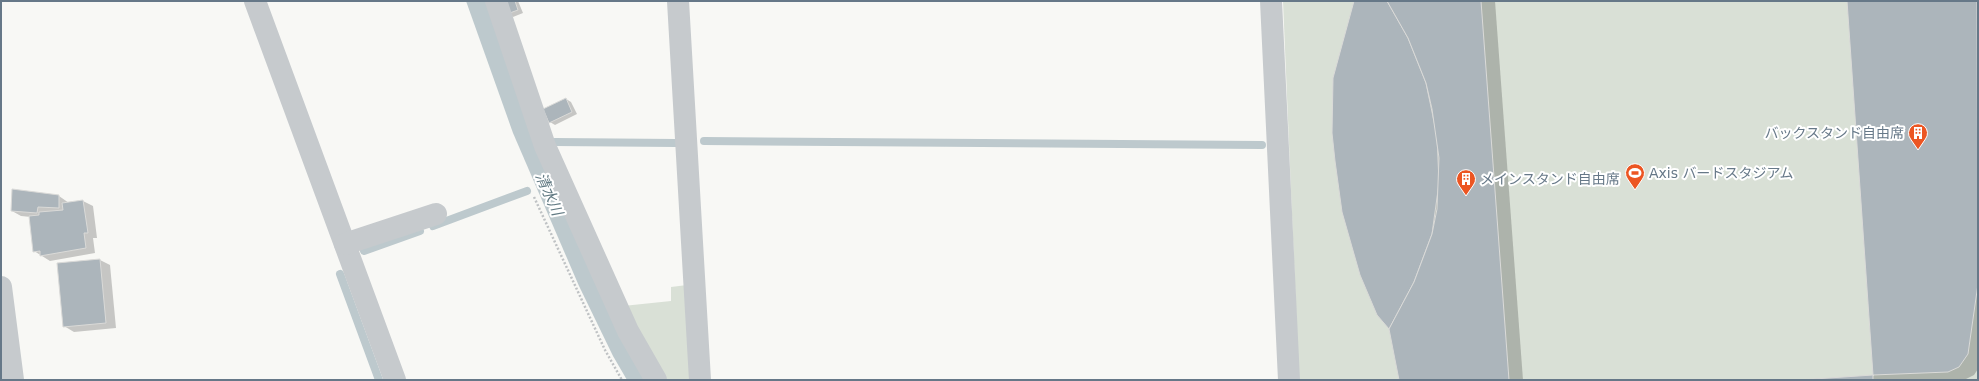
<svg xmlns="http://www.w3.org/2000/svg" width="1979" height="381" font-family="'DejaVu Sans','Noto Sans JP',sans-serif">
<rect width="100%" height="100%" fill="#f8f8f5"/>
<g fill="#d9e0d6">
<polygon points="1283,1 1978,1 1978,380 1299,380"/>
<polygon points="687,285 692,380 663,380 623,306 671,301 671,287"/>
</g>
<polygon fill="#bdc9cd" points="466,1 489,1 647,380 627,380 613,356 579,286 513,133"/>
<g fill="#0003">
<polygon points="503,1 518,1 523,13 513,17 508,14"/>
<polygon points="1355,1 1495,1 1523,380 1400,380 1390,328"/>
<polygon points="1848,1 1978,1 1978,369 1974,375 1964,380 1813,380 1874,376"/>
<polygon points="566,99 571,102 577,114 555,125 550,122"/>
<polygon points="59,196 69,203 83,201 93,206 97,238 93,238 95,253 50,261 34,251 31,217 21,216 12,211"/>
<polygon points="100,260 110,265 116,328 74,332 64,326"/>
</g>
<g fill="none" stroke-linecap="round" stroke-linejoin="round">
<g stroke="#bdc9cd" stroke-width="8">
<polyline points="704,141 1262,145"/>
<polyline points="555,142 676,143"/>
<polyline points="433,226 527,191"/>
<polyline points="364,251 420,231"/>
<polyline points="340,274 379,380"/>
</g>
</g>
<g fill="#acb5bb" stroke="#dadad8">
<polygon points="502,1 515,1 518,10 507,14"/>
<polygon points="1354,1 1387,1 1408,38 1426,83 1437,136 1439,183 1432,234 1414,282 1389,329 1377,315 1360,275 1342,212 1335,161 1332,133 1333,78"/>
<polygon points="1387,1 1481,1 1509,380 1399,380 1389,329 1414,282 1432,234 1437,209 1439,158 1432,109 1426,83 1408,38"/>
<polygon points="1847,1 1977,1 1978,284 1968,354 1959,367 1948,372 1873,375"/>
<polygon points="566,98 572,112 549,123 543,109"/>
<polygon points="12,189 59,195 59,208 38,207 37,213 11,211"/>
<polygon points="83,200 88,233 84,233 86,248 40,256 40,251 33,252 29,216 39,215 39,212 63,210 62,203"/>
<polygon points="100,259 106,323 63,327 57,263"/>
<polygon points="1873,375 1873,380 1799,380"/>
</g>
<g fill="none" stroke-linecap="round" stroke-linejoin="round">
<polyline stroke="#bfc2c4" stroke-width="2.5" stroke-dasharray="2 2" stroke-linecap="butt" points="534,197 605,350 622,380"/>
<g stroke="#c6cacd" stroke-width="22">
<polyline points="255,1 395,380"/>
<polyline points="496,1 545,146 628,331 656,380"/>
<polyline points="678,1 700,380"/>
<polyline points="1271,1 1289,380"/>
<polyline points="345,244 436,214"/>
<polyline points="1,287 13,380"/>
</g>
</g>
<defs>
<g id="building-pin" transform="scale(1)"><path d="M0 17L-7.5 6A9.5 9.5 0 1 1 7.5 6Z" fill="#ec5522" stroke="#fff"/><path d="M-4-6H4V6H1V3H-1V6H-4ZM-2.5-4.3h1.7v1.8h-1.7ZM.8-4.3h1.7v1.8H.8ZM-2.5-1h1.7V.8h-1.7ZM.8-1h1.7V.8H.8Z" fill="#fff"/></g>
<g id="stadium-pin" transform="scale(1)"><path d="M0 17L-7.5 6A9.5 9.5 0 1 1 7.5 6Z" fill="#ec5522" stroke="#fff"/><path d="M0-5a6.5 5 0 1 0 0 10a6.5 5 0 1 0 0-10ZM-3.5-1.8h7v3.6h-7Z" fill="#fff"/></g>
</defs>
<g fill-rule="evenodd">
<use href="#building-pin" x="1918" y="133"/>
<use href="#stadium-pin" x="1635" y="173"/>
<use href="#building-pin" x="1466" y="179"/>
</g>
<g text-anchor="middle" stroke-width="4" stroke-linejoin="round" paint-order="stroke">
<g font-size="14" fill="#667888" stroke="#fff" text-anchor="start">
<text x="1904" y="138" text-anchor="end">バックスタンド自由席</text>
<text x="1649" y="178">Axis バードスタジアム</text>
<text x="1480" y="184">メインスタンド自由席</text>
</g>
<g font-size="15" font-style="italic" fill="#627a83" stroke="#fff">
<text transform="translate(549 194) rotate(66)" y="5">清水川</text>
</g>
</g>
<rect width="1979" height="381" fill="none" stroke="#667888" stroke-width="4"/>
</svg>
